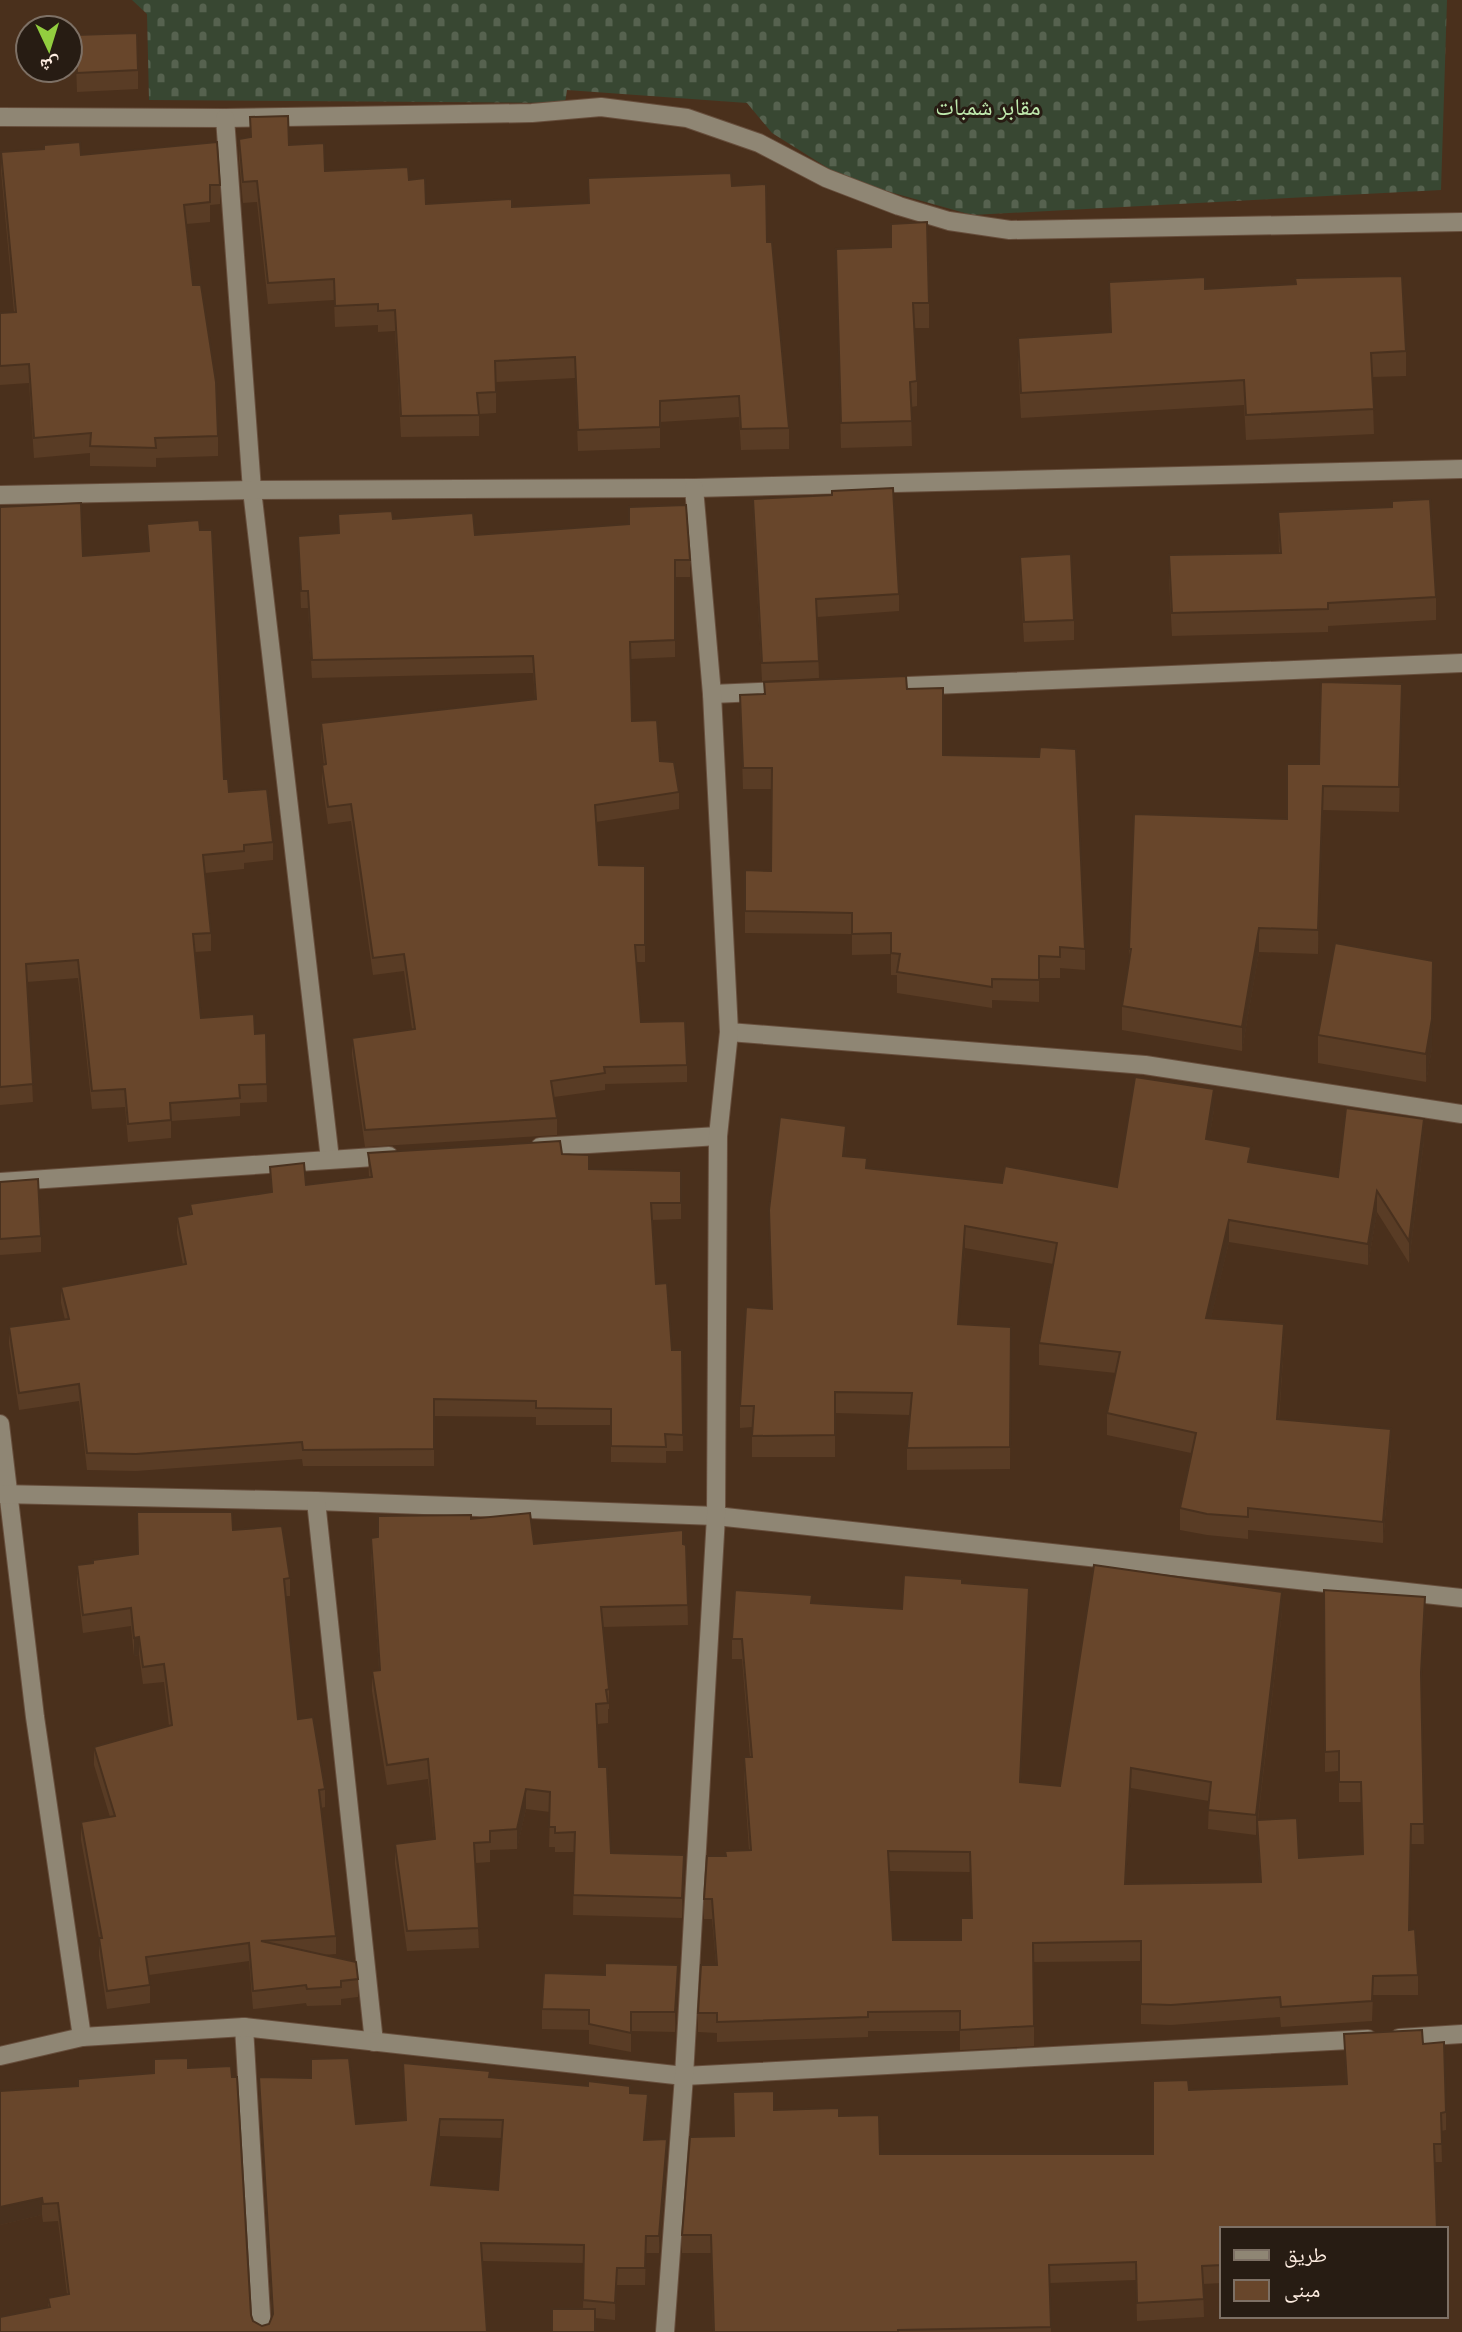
<svg xmlns="http://www.w3.org/2000/svg" width="1462" height="2332" font-family="'Archivo Narrow','Noto Naskh Arabic',sans-serif">
<defs>
<pattern id="cemetery-stones" width="16" height="16" patternUnits="userSpaceOnUse" patternTransform="scale(1.75)"><rect width="16" height="16" fill="#384732"/><path d="M2 7V4a2 2 0 0 1 4 0v3zM10 15v-3a2 2 0 0 1 4 0v3z" fill="#56624f"/></pattern>
</defs>
<rect width="100%" height="100%" fill="#4a301c"/>
<polygon fill="url(#cemetery-stones)" points="132,0 1447,0 1441,190 972,215 847,180 772,133 747,103 567,90 565,103 149,100 147,14"/>
<g fill="none" stroke-linecap="round" stroke-linejoin="round">
<g stroke="#674e3c" stroke-width="20">
<g id="minor">
<polyline points="0,117 225,118 532,113 601,107 687,118 759,143 826,178 899,206 949,221 1010,230 1462,222"/>
<polyline points="225,118 252,490 330,1159"/>
<polyline points="0,495 252,490 694,488 1462,469"/>
<polyline points="883,687 1462,663"/>
<polyline points="712,694 785,691"/>
<polyline points="729,1032 1145,1065 1462,1114"/>
<polyline points="540,1147 718,1136"/>
<polyline points="0,1182 389,1156"/>
<polyline points="0,1424 35,1717 82,2037"/>
<polyline points="0,1494 316,1501 716,1516 1462,1598"/>
<polyline points="316,1501 374,2042"/>
<polyline points="244,2027 262,2332"/>
<polyline points="1399,2038 1462,2034"/>
<polyline points="0,2056 82,2037 244,2027 684,2076 1368,2039"/>
<polyline points="665,2332 684,2076 716,1516 718,1136 729,1032 712,694 694,488"/>
</g>
</g>
<use href="#minor" stroke="#8f8674" stroke-width="18"/>
</g>
<g fill="#593c25" fill-rule="evenodd">
<polygon points="75,35 138,70 138,89 77,92"/>
<polygon points="250,117 325,171 409,180 426,204 512,207 588,203 588,178 732,186 767,242 789,428 789,449 741,450 739,417 660,422 660,448 578,451 575,378 496,382 496,413 479,414 479,436 401,437 395,331 378,332 378,325 335,327 334,300 268,304 257,202 243,203 239,159 239,139 250,137"/>
<polygon points="1,152 81,155 220,185 220,204 210,205 210,222 186,224 193,285 218,436 218,456 156,458 156,467 90,466 90,453 34,458 29,383 0,385 0,313 14,312 1,171"/>
<polygon points="891,224 929,303 929,328 914,328 917,381 917,406 911,407 912,446 841,448 836,249 891,247"/>
<polygon points="1109,282 1205,289 1406,351 1406,376 1372,377 1374,434 1246,440 1244,405 1021,418 1018,363 1018,338 1110,332"/>
<polygon points="753,499 899,594 899,611 817,617 819,678 762,681 753,516"/>
<polygon points="0,507 83,556 148,552 147,524 229,792 273,842 273,860 244,863 244,869 205,873 211,933 211,951 195,952 201,1018 255,1034 266,1033 267,1102 240,1103 240,1116 171,1121 171,1138 128,1142 125,1107 92,1109 78,978 27,982 33,1102 0,1105"/>
<polygon points="629,507 690,560 690,577 675,577 675,657 631,659 632,721 660,761 679,792 679,809 596,822 599,865 645,866 645,962 636,962 641,1022 687,1065 687,1082 605,1084 605,1090 554,1097 557,1118 557,1135 365,1147 352,1055 352,1038 412,1029 404,971 373,975 351,821 328,824 322,782 322,765 324,765 321,740 321,723 535,699 533,673 312,678 308,608 301,608 298,536 338,533 338,514 393,519 475,535 629,524"/>
<polygon points="1278,512 1436,597 1436,620 1328,626 1328,632 1172,636 1169,579 1169,555 1279,553"/>
<polygon points="1020,557 1074,620 1074,640 1024,642 1020,576"/>
<polygon points="764,682 907,689 943,755 1085,949 1085,970 1060,968 1060,978 1039,978 1039,1002 992,1000 992,1008 897,993 897,975 891,975 891,954 852,955 852,934 745,933 745,870 771,871 772,789 743,789 740,695 764,694"/>
<polygon points="1402,684 1399,812 1323,810 1318,954 1259,952 1242,1051 1122,1030 1122,1006 1129,962 1129,949 1287,819 1319,764"/>
<polygon points="1318,1035 1432,1048 1426,1082 1318,1063"/>
<polygon points="1214,1110 1209,1140 1251,1162 1338,1177 1424,1141 1409,1263 1377,1212 1368,1265 1229,1242 1211,1318 1284,1345 1279,1419 1391,1451 1383,1543 1248,1530 1248,1539 1207,1535 1180,1530 1180,1508 1191,1453 1107,1435 1107,1413 1116,1373 1039,1365 1039,1343 1053,1264 965,1248 959,1324 1011,1327 1010,1469 907,1470 907,1448 910,1415 835,1413 835,1457 752,1457 752,1427 740,1428 740,1406 771,1309 769,1210 846,1147 845,1156 867,1169 1002,1183 1117,1187"/>
<polygon points="368,1153 562,1154 589,1169 681,1171 681,1219 652,1220 656,1284 672,1350 682,1350 683,1451 666,1451 666,1463 611,1462 611,1425 536,1425 536,1417 434,1416 434,1466 303,1466 302,1459 136,1471 87,1470 79,1401 19,1410 9,1344 9,1327 65,1320 61,1303 61,1287 183,1265 177,1233 177,1217 190,1214 190,1204 271,1192 270,1167 306,1185 369,1177"/>
<polygon points="0,1182 41,1236 41,1252 0,1255"/>
<polygon points="471,1519 534,1544 686,1545 688,1625 603,1627 609,1689 609,1709 608,1709 608,1723 597,1724 599,1767 611,1853 684,1875 682,1918 573,1915 574,1852 555,1852 555,1847 549,1847 550,1812 526,1809 517,1849 490,1850 490,1862 475,1863 479,1948 407,1951 395,1864 395,1844 434,1839 428,1779 387,1785 372,1691 372,1671 379,1670 371,1558 371,1538"/>
<polygon points="233,1530 290,1578 290,1596 285,1596 298,1719 325,1789 325,1807 321,1808 336,1936 336,1954 323,1955 358,1979 358,1997 341,1999 341,2005 307,2006 306,2003 253,2009 249,1961 149,1975 150,1985 150,2003 107,2009 99,1956 99,1938 81,1840 81,1822 110,1817 94,1765 94,1747 169,1726 164,1682 143,1684 139,1655 134,1656 131,1626 83,1633 77,1583 77,1565 93,1563 138,1554"/>
<path d="M962,1583L1029,1607L1021,1782L1060,1786L1282,1612L1258,1820L1299,1858L1362,1854L1361,1802H1339V1771L1325,1772L1324,1590L1425,1617L1421,1688L1424,1844H1411L1409,1930L1418,1975V1995H1373L1372,2021L1281,2027L1280,2017L1171,2025L1141,2024V1961L1034,1962V2046L960,2050V2031H868V2037L717,2042V2033L698,2032V2013L716,1965L712,1919H704V1899L725,1856L749,1850L744,1777V1757H750L742,1659H732V1639L812,1603L902,1609ZM1131,1788L1209,1801L1208,1829L1256,1835L1257,1824L1260,1882L1126,1884ZM889,1871L970,1872L972,1918L961,1940H893Z"/>
<polygon points="605,1975 678,1984 675,2032 631,2031 631,2052 589,2044 589,2030 542,2029 542,2009"/>
<polygon points="1344,2034 1423,2044 1446,2112 1446,2130 1441,2131 1442,2162 1435,2162 1222,2229 1222,2283 1203,2284 1204,2317 1137,2321 1136,2280 1050,2283 1051,2332 713,2332 711,2253 682,2253 682,2235 734,2136 733,2092 774,2110 839,2116 880,2154 1153,2154 1189,2090 1346,2084"/>
<path d="M403,2063L490,2077L630,2093L648,2111L645,2140L667,2156L659,2253H646L645,2285H617L615,2320L595,2318L583,2309L584,2263L482,2261L487,2332H0L48,2307V2298L67,2294L58,2221L43,2222L42,2215L0,2225V2091L78,2086L188,2068L251,2315L253,2321L262,2326L269,2324L272,2316L259,2094V2077L356,2124L405,2120ZM440,2136L501,2138L498,2190L433,2186Z"/>
</g>
<g fill="#49311e">
<polygon points="1323,786 1323,810 1318,954 1318,930"/>
<polygon points="1259,928 1259,952 1242,1051 1242,1027"/>
<polygon points="1433,990 1432,1048 1426,1082 1426,1054"/>
<polygon points="1214,1089 1214,1110 1206,1161 1206,1139"/>
<polygon points="1424,1119 1424,1141 1409,1263 1409,1241"/>
<polygon points="846,1126 846,1147 843,1178 843,1156"/>
<polygon points="1377,1191 1377,1212 1368,1265 1368,1244"/>
<polygon points="1229,1220 1229,1242 1206,1340 1206,1318"/>
<polygon points="965,1226 965,1248 958,1346 958,1324"/>
<polygon points="1284,1324 1284,1345 1277,1440 1277,1419"/>
<polygon points="1391,1429 1391,1451 1383,1543 1383,1522"/>
<polygon points="1029,1588 1029,1607 1020,1802 1020,1782"/>
<polygon points="1282,1592 1282,1612 1256,1835 1256,1815"/>
<polygon points="1425,1597 1425,1617 1421,1693 1421,1673"/>
<polygon points="139,1637 139,1655 134,1656 134,1638"/>
<polygon points="1131,1768 1131,1788 1125,1904 1125,1884"/>
<polygon points="526,1789 526,1809 517,1849 517,1829"/>
<polygon points="684,1855 684,1875 682,1918 682,1898"/>
<polygon points="678,1965 678,1984 675,2032 675,2012"/>
<polygon points="648,2094 648,2111 644,2157 644,2140"/>
<polygon points="440,2119 440,2136 431,2203 431,2185"/>
<polygon points="667,2139 667,2156 659,2253 659,2236"/>
<polygon points="42,2198 42,2215 0,2225 0,2207"/>
<polygon points="617,2268 617,2285 615,2320 615,2303"/>
</g>
<g fill="#68462b" stroke="#49311e" stroke-width="2" fill-rule="evenodd">
<polygon points="137,33 138,70 77,73 75,35"/>
<polygon points="288,116 289,145 324,143 325,171 408,167 409,180 425,178 426,204 512,199 512,207 589,203 588,178 731,173 732,186 766,184 767,242 772,242 789,428 741,429 739,396 660,401 660,427 578,430 575,357 495,361 496,392 477,393 479,415 401,416 395,310 378,311 378,304 335,306 334,279 268,283 257,181 243,182 239,139 251,137 250,117"/>
<polygon points="80,142 81,155 217,142 220,185 210,185 210,202 184,205 193,285 201,285 216,382 218,436 155,438 156,448 90,446 91,433 34,438 29,364 0,366 0,313 16,312 1,152 44,149 44,145"/>
<polygon points="927,222 929,303 913,303 917,381 910,382 912,421 841,423 836,249 891,247 891,224"/>
<polygon points="1402,276 1406,351 1371,353 1374,409 1246,415 1244,380 1021,393 1018,338 1111,332 1109,282 1205,277 1205,289 1296,284 1295,278"/>
<polygon points="893,488 899,594 816,599 819,661 762,663 753,499 832,495 832,491"/>
<polygon points="1430,499 1436,597 1328,603 1328,609 1172,613 1169,555 1281,553 1278,512 1392,507 1392,501"/>
<polygon points="81,503 83,556 149,551 147,524 199,520 200,530 212,530 224,779 228,779 229,792 267,789 273,842 244,845 244,851 203,855 211,933 193,934 201,1018 254,1014 255,1034 266,1033 267,1084 239,1085 240,1098 170,1103 171,1120 128,1124 125,1089 92,1091 78,960 26,964 33,1084 0,1087 0,507"/>
<polygon points="686,505 690,560 675,560 675,640 630,642 632,721 657,720 660,761 674,762 679,792 595,805 599,865 645,866 645,945 635,945 641,1022 685,1021 687,1065 604,1067 605,1073 551,1081 557,1118 365,1130 352,1038 415,1029 404,954 373,958 351,804 328,807 322,765 326,764 321,723 536,699 533,656 312,660 308,591 301,591 298,536 339,533 338,514 392,511 393,519 473,513 475,535 629,524 629,507"/>
<polygon points="1071,554 1074,620 1024,622 1020,557"/>
<polygon points="906,676 907,689 943,688 943,755 1039,757 1040,747 1076,749 1085,949 1060,947 1060,957 1039,956 1039,980 992,979 992,987 897,972 900,954 891,953 891,933 852,934 852,913 745,911 745,870 771,871 772,768 743,768 740,695 765,694 764,682"/>
<polygon points="1321,682 1402,684 1399,787 1323,786 1318,930 1259,928 1242,1027 1122,1006 1131,949 1129,949 1134,814 1287,819 1287,764 1319,764"/>
<polygon points="1335,943 1433,961 1432,1019 1426,1054 1318,1035"/>
<polygon points="1135,1077 1214,1089 1206,1139 1251,1147 1248,1162 1338,1177 1346,1108 1424,1119 1409,1241 1377,1191 1368,1244 1229,1220 1206,1318 1284,1324 1277,1419 1391,1429 1383,1522 1248,1508 1248,1517 1207,1514 1180,1508 1196,1433 1107,1413 1120,1352 1039,1343 1057,1243 965,1226 958,1324 1011,1327 1010,1447 907,1448 912,1393 835,1392 835,1435 752,1436 754,1406 740,1406 746,1307 772,1309 769,1210 780,1117 846,1126 843,1156 867,1158 866,1168 1002,1183 1005,1166 1117,1187"/>
<polygon points="560,1141 562,1154 589,1155 589,1169 681,1171 681,1203 651,1203 656,1284 667,1283 672,1350 682,1350 683,1435 665,1434 666,1447 611,1446 611,1409 536,1408 536,1401 434,1399 434,1449 303,1450 302,1442 136,1454 87,1453 79,1384 19,1393 9,1327 69,1319 61,1287 186,1264 177,1217 192,1214 190,1204 272,1192 270,1167 304,1163 306,1185 372,1177 368,1153"/>
<polygon points="38,1179 41,1236 0,1239 0,1182"/>
<polygon points="137,1512 232,1512 233,1530 282,1526 290,1578 284,1579 298,1719 313,1717 325,1789 319,1790 336,1936 261,1941 356,1962 358,1979 341,1981 341,1987 307,1989 306,1985 253,1991 249,1943 146,1957 150,1985 107,1991 99,1938 102,1938 81,1822 115,1816 94,1747 172,1725 164,1664 143,1667 139,1637 134,1638 131,1608 83,1615 77,1565 93,1563 93,1560 138,1554"/>
<polygon points="530,1513 534,1544 683,1530 683,1544 686,1545 688,1605 601,1607 609,1689 606,1690 608,1703 596,1704 599,1767 607,1767 611,1853 684,1855 682,1898 573,1895 575,1832 555,1833 555,1827 549,1827 550,1792 526,1789 517,1829 490,1831 490,1842 474,1843 479,1928 407,1931 395,1844 435,1839 428,1759 387,1765 372,1671 380,1670 371,1538 378,1537 378,1516 471,1515 471,1519"/>
<path d="M1094,1565L1282,1592L1256,1815L1208,1810L1211,1782L1131,1768L1125,1884L1261,1882L1257,1820L1297,1818L1299,1858L1363,1854L1361,1782H1339V1751L1325,1752L1324,1590L1425,1597L1421,1673L1424,1824H1411L1409,1930L1415,1929L1418,1975L1373,1976L1372,2001L1281,2007L1280,1997L1171,2005L1141,2004V1941L1033,1943L1034,2026L960,2030V2011L868,2012V2017L717,2022V2013H698L701,1965H717L712,1899H704L707,1856H726L725,1851L751,1850L744,1757H752L742,1639H732L735,1590L812,1595L811,1603L902,1609L904,1575L962,1579V1583L1029,1588L1020,1782L1060,1786ZM888,1851L970,1852L972,1918H961V1940H893Z"/>
<polygon points="605,1963 678,1965 675,2012 631,2012 631,2033 589,2024 589,2010 542,2009 544,1973 605,1975"/>
<polygon points="1422,2030 1423,2044 1444,2042 1446,2112 1441,2113 1442,2144 1434,2144 1437,2229 1222,2229 1222,2265 1202,2266 1204,2299 1137,2303 1136,2262 1049,2265 1051,2327 898,2330 898,2332 714,2332 711,2235 682,2235 690,2137 734,2136 733,2092 774,2091 774,2110 839,2108 839,2116 879,2115 880,2154 1153,2154 1153,2081 1188,2080 1189,2090 1347,2084 1344,2034"/>
<path d="M188,2058V2068L231,2066L232,2077H237L251,2315L253,2321L262,2326L269,2324L273,2314L259,2077L311,2078V2059L349,2058L356,2124L406,2120L403,2063L490,2071L489,2077L588,2086V2081L630,2086V2093L648,2094L644,2140L667,2139L659,2236H646L645,2268H617L615,2303L583,2300L584,2245L481,2243L487,2332H0V2317L50,2307L48,2298L69,2294L58,2203L43,2204L42,2198L0,2207V2091L78,2086V2079L154,2073V2059ZM440,2119L503,2120L498,2190L431,2185Z"/>
<rect x="552" y="2309" width="43" height="23"/>
</g>
<g text-anchor="middle" stroke-width="6" stroke-linejoin="round" paint-order="stroke">
<g font-size="24" fill="#bfe9ad" stroke="#271c13">
<text x="988" y="115">مقابر شمبات</text>
</g>
</g>
<rect x="1220" y="2227" width="228" height="91" fill="#271c13" stroke="#7d7065" stroke-width="2"/>
<rect x="1234" y="2250" width="35" height="10" fill="#8f8674" stroke="#7d7065" stroke-width="2"/>
<text x="1284" y="2262" font-size="21" fill="#feede1">طريق</text>
<rect x="1234" y="2280" width="35" height="21" fill="#68462b" stroke="#7d7065" stroke-width="2"/>
<text x="1284" y="2297" font-size="21" fill="#feede1">مبنى</text>
<g transform="translate(49 49) rotate(176)"><circle r="33" fill="#271c13" stroke="#7d7065" stroke-width="2"/>
<path d="M0-5L12 26L0 18L-12 26Z" fill="#92cd3f"/>
<text y="-10" font-size="19" font-weight="bold" text-anchor="middle" fill="#feede1">ش</text>
</g>
</svg>
